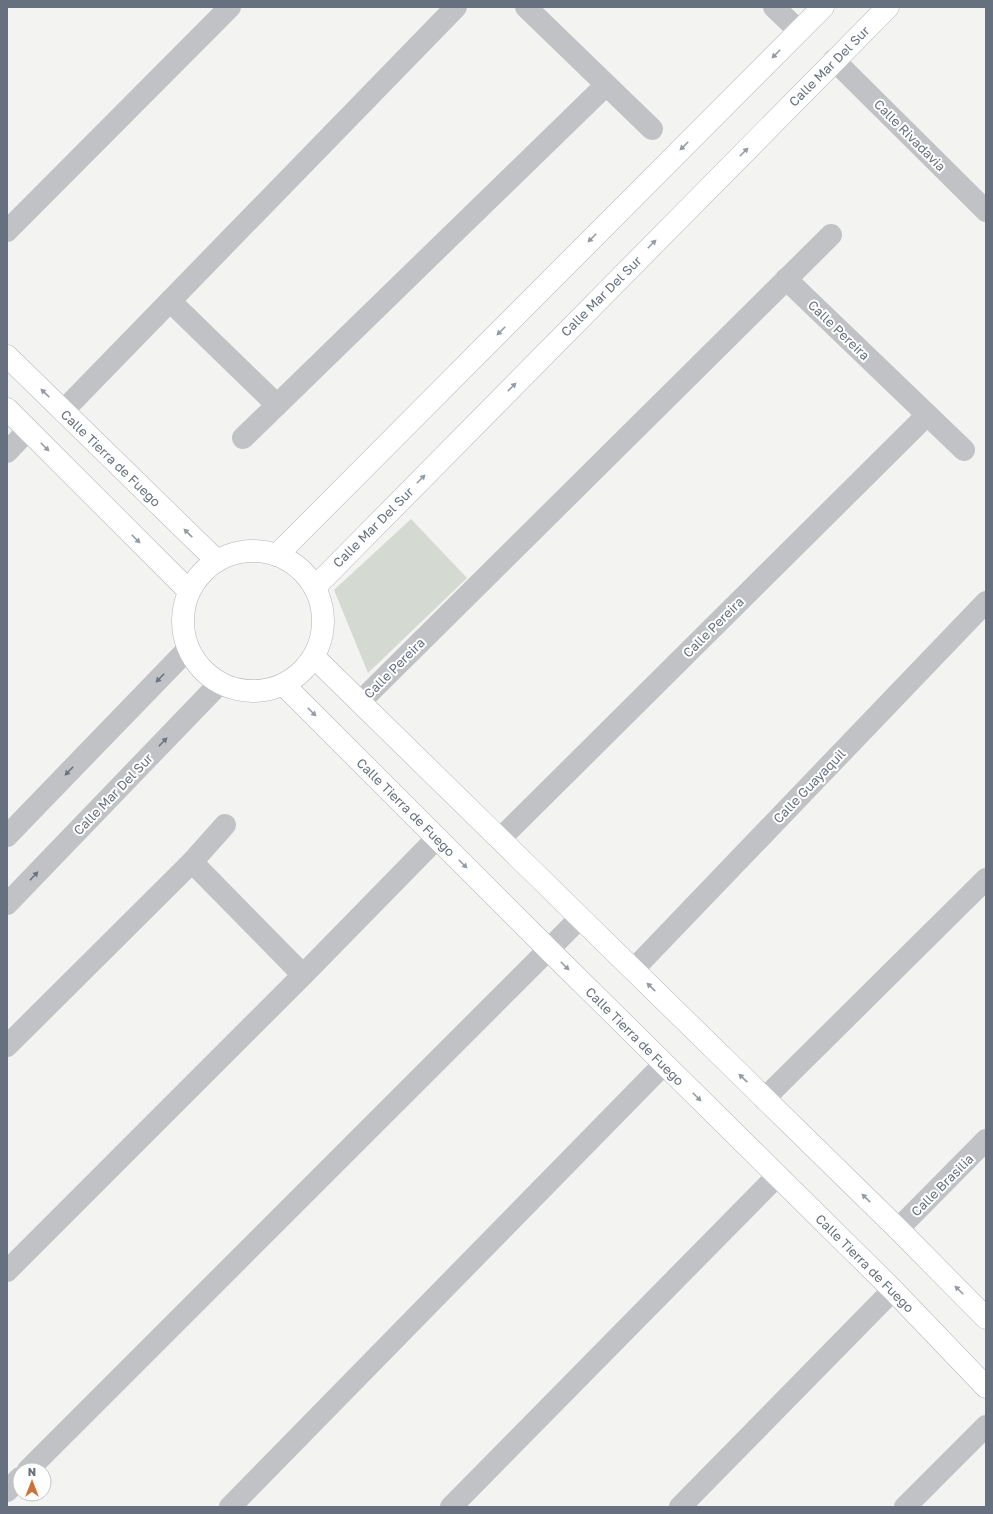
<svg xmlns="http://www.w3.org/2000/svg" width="993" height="1514" font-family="'Golos Text',sans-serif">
<rect width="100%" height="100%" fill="#f3f4f1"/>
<polygon fill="#d4dad2" points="411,519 467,578 368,673 334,590"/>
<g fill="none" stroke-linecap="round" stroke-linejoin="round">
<g stroke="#b2b5ba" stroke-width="23">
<g id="secondary">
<polyline points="7,356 216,560"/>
<polyline points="7,409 188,590"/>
<circle cx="253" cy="621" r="70"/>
<polyline points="277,555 823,7"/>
<polyline points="315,587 888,7"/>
<polyline points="314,657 898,1229 986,1318"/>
<polyline points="284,685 550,951 893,1290 986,1387"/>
</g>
</g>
<g stroke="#c0c2c5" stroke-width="22">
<polyline points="526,7 652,129"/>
<polyline points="774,7 799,31"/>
<polyline points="834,60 986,211"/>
<polyline points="7,231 230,7"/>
<polyline points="786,279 964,450"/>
<polyline points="170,301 277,405"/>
<polyline points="63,411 456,7"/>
<polyline points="243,438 606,85"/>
<polyline points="7,452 28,430"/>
<polyline points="360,702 831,235"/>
<polyline points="7,836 187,650"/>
<polyline points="500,839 927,415"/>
<polyline points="192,862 303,975"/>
<polyline points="7,904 219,684"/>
<polyline points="633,970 986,602"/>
<polyline points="7,1046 192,862 225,825"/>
<polyline points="764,1099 986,879"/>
<polyline points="898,1229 986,1140"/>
<polyline points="7,1271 303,975 437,838"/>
<polyline points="28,1470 580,918"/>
<polyline points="7,1491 20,1478"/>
<polyline points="230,1507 664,1064"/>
<polyline points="451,1507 777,1176"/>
<polyline points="680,1507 893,1290"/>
<polyline points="905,1507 986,1426"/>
</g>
<use href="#secondary" stroke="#fff" stroke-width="22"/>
</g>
<defs><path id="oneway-solid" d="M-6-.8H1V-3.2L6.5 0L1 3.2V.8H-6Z"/></defs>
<g fill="#959ba5">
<use href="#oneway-solid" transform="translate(776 54) rotate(135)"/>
<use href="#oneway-solid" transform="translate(684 146) rotate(135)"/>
<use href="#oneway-solid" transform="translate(744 152) rotate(-45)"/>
<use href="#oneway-solid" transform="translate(592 238) rotate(135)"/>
<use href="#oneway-solid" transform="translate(652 244) rotate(-45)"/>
<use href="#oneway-solid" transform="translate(501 331) rotate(135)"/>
<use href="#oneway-solid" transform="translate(512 387) rotate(-45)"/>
<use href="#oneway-solid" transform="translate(45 393) rotate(-136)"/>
<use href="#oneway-solid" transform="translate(45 447) rotate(45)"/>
<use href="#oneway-solid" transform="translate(421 479) rotate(-45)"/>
<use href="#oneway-solid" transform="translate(188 533) rotate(-136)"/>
<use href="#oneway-solid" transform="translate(136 539) rotate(45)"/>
<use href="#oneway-solid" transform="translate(312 712) rotate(45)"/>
<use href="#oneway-solid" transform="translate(463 864) rotate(45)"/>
<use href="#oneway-solid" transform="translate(565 966) rotate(45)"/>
<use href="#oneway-solid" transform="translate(651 987) rotate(-136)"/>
<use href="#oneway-solid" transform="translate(743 1078) rotate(-136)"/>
<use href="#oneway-solid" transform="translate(697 1097) rotate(45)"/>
<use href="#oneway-solid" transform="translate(866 1198) rotate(-136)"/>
<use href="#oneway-solid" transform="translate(959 1290) rotate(-135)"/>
</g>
<g fill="#6b7482">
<use href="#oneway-solid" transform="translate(160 678) rotate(134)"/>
<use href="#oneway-solid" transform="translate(163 742) rotate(-46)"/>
<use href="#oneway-solid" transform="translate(69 771) rotate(134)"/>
<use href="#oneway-solid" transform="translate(34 876) rotate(-46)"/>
</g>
<g text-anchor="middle" stroke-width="4" stroke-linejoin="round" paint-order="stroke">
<g font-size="13" fill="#67707e" stroke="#fff">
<text transform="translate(829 66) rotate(-45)" y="5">Calle Mar Del Sur</text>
<text transform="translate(910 135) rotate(45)" y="5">Calle Rivadavia</text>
<text transform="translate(601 296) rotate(-45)" y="5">Calle Mar Del Sur</text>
<text transform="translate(839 330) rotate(44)" y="5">Calle Pereira</text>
<text transform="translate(111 458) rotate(44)" y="5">Calle Tierra de Fuego</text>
<text transform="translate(373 527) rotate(-45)" y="5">Calle Mar Del Sur</text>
<text transform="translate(713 627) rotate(-45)" y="5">Calle Pereira</text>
<text transform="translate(394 668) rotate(-45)" y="5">Calle Pereira</text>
<text transform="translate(809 786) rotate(-46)" y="5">Calle Guayaquil</text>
<text transform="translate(113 794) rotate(-46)" y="5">Calle Mar Del Sur</text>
<text transform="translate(406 807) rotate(45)" y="5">Calle Tierra de Fuego</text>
<text transform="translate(635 1036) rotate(45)" y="5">Calle Tierra de Fuego</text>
<text transform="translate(942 1185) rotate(-45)" y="5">Calle Brasilia</text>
<text transform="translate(865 1263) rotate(45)" y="5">Calle Tierra de Fuego</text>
</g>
</g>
<rect width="993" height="1514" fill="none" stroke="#67707e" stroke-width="16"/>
<g transform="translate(32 1482)"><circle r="19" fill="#ffffff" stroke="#c2c6cb"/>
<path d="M0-3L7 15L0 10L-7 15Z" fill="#cb723a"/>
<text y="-6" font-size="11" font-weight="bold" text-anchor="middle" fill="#67707e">N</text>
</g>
</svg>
